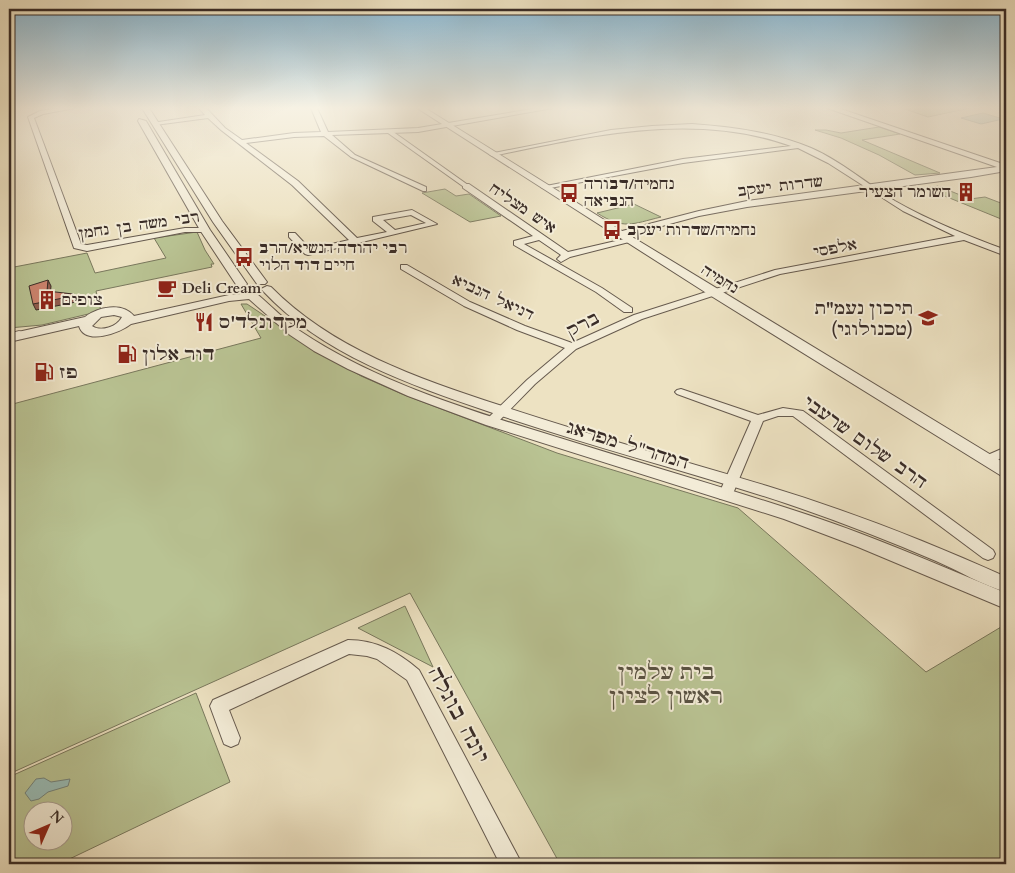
<svg xmlns="http://www.w3.org/2000/svg" width="1015" height="873" font-family="Cardo,'Frank Ruhl Libre',serif">
<rect width="100%" height="100%" fill="#ede2c2"/>
<filter id="stains"><feTurbulence type="fractalNoise" baseFrequency=".004" numOctaves="4"/><feColorMatrix values="0 0 0 0 .2 0 0 0 0 .09 0 0 0 0 .02 0 0 0 .5 -.17"/></filter>
<radialGradient id="worn" r=".72"><stop offset=".6" stop-color="#630" stop-opacity="0"/><stop offset="1" stop-color="#630" stop-opacity=".3"/></radialGradient>
<g fill="#b9c393" stroke="#79785d" fill-rule="evenodd">
<polygon points="902,108 970,108 928,117"/>
<polygon points="879,127 900,134 862,140 940,173 915,175 879,155 841,138 815,130 826,130 841,133"/>
<polygon points="938,186 970,199 985,197 1006,205 1006,221 925,188"/>
<polygon points="445,189 456,196 469,194 501,216 470,222 422,193"/>
<path d="M634,204L661,217C632,224 624,230 597,213Z"/>
<polygon points="197,232 205,250 214,264 211,264 212,267 96,291 101,311 42,325 9,328 9,307 11,306 9,268 87,253 95,273 166,258 154,238"/>
<polygon points="241,304 247,304 301,340 361,376 402,394 557,453 738,508 926,672 1006,624 1006,864 560,864 410,593 9,774 9,405 261,338"/>
<polygon points="405,606 433,667 358,628"/>
<path d="M196,693L230,782L59,864H9V777ZM32,810H62V840H32Z"/>
</g>
<g fill="#99bdb7" stroke="#73837d">
<polygon points="983,113 1003,119 981,124 961,118"/>
<polygon points="44,778 51,782 70,779 68,786 48,792 39,799 31,801 25,793 36,779"/>
</g>
<g fill="none" stroke-linecap="round" stroke-linejoin="round">
<g stroke="#665a4e" stroke-width="2">
<polygon id="pedestrian" points="388,131 392,131 468,185 468,187 464,187 388,133"/>
</g>
<g stroke="#665a4e" stroke-width="2">
<g id="minor">
<polygon points="57,108 75,108 43,114 34,118 81,244 87,245 185,228 208,228 208,232 185,232 87,251 74,248 28,117 40,111"/>
<path d="M199,108H206L225,128L242,140L294,133L321,132L311,108H317L328,132L418,128L538,108H553L418,132L332,135L355,155L426,187V191H423L351,157L324,136L294,137L246,143L298,181L357,238L387,232L373,221V217L412,210L437,224L308,255L305,254L289,237V233H295L310,249L349,240L292,185L221,130L208,118L155,125L152,123L205,115ZM411,215L426,223L395,230L383,220Z"/>
<path d="M692,124C733,127 772,132 811,148C841,161 867,184 895,201C930,221 968,236 1006,250V256L964,240L780,274L642,319L576,349L535,384L495,425H487L485,422L487,419L527,380L565,348L517,330L464,306L401,269V265H407L470,302L525,326L572,343L634,315L775,270L955,236L903,211L828,163L798,148L683,163L545,189L541,187L683,159L791,146C694,111 589,136 492,156L489,154L611,130L652,126Z"/>
<polygon points="463,184 469,184 568,252 633,237 633,241 570,257 561,262 557,259 561,255 539,240 524,244 602,288 632,308 632,312 624,312 596,292 514,245 514,241 533,236 463,188"/>
<polygon points="681,389 758,415 783,408 803,411 993,550 995,554 993,558 988,560 983,558 793,416 778,416 763,421 732,496 730,499 720,499 718,496 751,421 677,394 675,392 677,390"/>
<polygon points="1006,447 1006,456 988,464 982,460 983,457"/>
<path d="M348,640C376,640 398,652 419,670L522,864H500L407,680L377,659L367,656L349,654L229,710L240,738L238,744L231,747L224,744L210,706L213,700Z"/>
</g>
</g>
<g stroke="#665a4e" stroke-width="2">
<g id="tertiary">
<polygon points="142,108 149,108 222,221 267,282 265,284 257,284 213,222"/>
<polygon points="417,108 425,108 622,231 699,211 747,201 997,167 827,108 838,108 1006,165 1006,171 971,177 747,207 699,216 629,235 1006,464 1006,476 1000,475 708,294"/>
<polygon points="139,119 146,121 210,230 247,284 245,286 237,286 200,230 138,121"/>
<path d="M267,286L271,287C332,349 417,378 499,405C588,435 678,459 767,486C849,511 929,542 1006,577V592C982,585 959,571 936,561C887,540 838,521 788,504C689,471 588,446 490,412C408,384 323,355 263,291L261,289Z"/>
<path d="M253,293L257,294C271,306 285,320 300,331C378,383 471,411 560,438C637,462 716,485 793,510C866,533 936,564 1006,593V609L858,547L784,519L486,425L408,396L348,369L314,351L290,335L249,299L229,301L131,324C120,333 85,346 79,326L9,342V334L85,317C98,307 122,302 134,316L229,295ZM114,315L122,317C117,327 101,332 92,326L101,317Z"/>
</g>
</g>
<g stroke="#392c27" stroke-width="1">
<polygon id="secondary" points="19,331 24,332 26,335 24,338 9,341 9,333"/>
</g>
<use href="#pedestrian" fill="#f3ecd7" fill-rule="evenodd"/>
<use href="#minor" fill="#f3ecd7" fill-rule="evenodd"/>
<use href="#tertiary" fill="#f3ecd7" fill-rule="evenodd"/>
<use href="#secondary" fill="#f3ecd7" fill-rule="evenodd"/>
</g>
<g fill="#905c4e" stroke="#392c27">
<polygon points="48,280 51,286 50,297 47,291"/>
<polygon points="73,294 76,302 36,310 33,304"/>
</g>
<polygon fill="#cd846f" stroke="#392c27" points="48,280 47,291 73,294 73,296 33,304 29,286"/>
<linearGradient id="sky" x2="0" y2="1"><stop stop-color="#88b8d4"/><stop offset="0.47" stop-color="#f7f2e4"/><stop offset="1" stop-color="#f7f2e4" stop-opacity="0"/></linearGradient>
<rect width="1015" height="230" fill="url(#sky)"/>
<defs>
<g id="building-bare" transform="scale(1.5)"><path d="M-4-6H4V6H1V3H-1V6H-4ZM-2.5-4.3h1.7v1.8h-1.7ZM.8-4.3h1.7v1.8H.8ZM-2.5-1h1.7V.8h-1.7ZM.8-1h1.7V.8H.8Z" fill="#8f2418" stroke="#f3ecd7" stroke-width="2.5" paint-order="stroke"/></g>
<g id="bus-bare" transform="scale(1.5)"><path d="M-5-6H5V4H4V6H2V4H-2V6H-4V4H-5ZM-3.5-4V0h7V-4ZM-3.5 1.2v1.5H-2V1.2ZM2 1.2v1.5H3.5V1.2Z" fill="#8f2418" stroke="#f3ecd7" stroke-width="2.5" paint-order="stroke"/></g>
<g id="cafe-bare" transform="scale(1.5)"><path d="M-5.5-4.5H6V0H3Q3 3.5 0 3.5H-2.5Q-5.5 3.5-5.5 0ZM3-3.2v2h1.7v-2ZM-6 4.5H4V6H-6Z" fill="#8f2418" stroke="#f3ecd7" stroke-width="2.5" paint-order="stroke"/></g>
<g id="school-bare" transform="scale(1.5)"><path d="M0-5L7-2L0 1L-7-2ZM-4 1L0 2.5L4 1V4Q0 6-4 4Z" fill="#8f2418" stroke="#f3ecd7" stroke-width="2.5" paint-order="stroke"/></g>
<g id="restaurant-bare" transform="scale(1.5)"><path d="M-5-6h1v4h1v-4h1v4h1v-4h1v5L-1.5 .5V6h-2V.5L-5-1ZM5-6V6H3V1.5H1.5Q1.5-4 5-6Z" fill="#8f2418" stroke="#f3ecd7" stroke-width="2.5" paint-order="stroke"/></g>
<g id="fuel-bare" transform="scale(1.5)"><path d="M-5.5-6h7V0h2V4h1.3V-2.5L3-4.5l.8-.8L6-3V5H2.5V1h-1V6h-7ZM-4.2-4.7v3.2H.2V-4.7Z" fill="#8f2418" stroke="#f3ecd7" stroke-width="2.5" paint-order="stroke"/></g>
</defs>
<g fill-rule="evenodd">
<use href="#building-bare" x="966" y="192"/>
<use href="#bus-bare" x="569" y="193"/>
<use href="#bus-bare" x="612" y="230"/>
<use href="#bus-bare" x="244" y="257"/>
<use href="#cafe-bare" x="167" y="288"/>
<use href="#building-bare" x="47" y="300"/>
<use href="#school-bare" x="928" y="318"/>
<use href="#restaurant-bare" x="204" y="322"/>
<use href="#fuel-bare" x="127" y="354"/>
<use href="#fuel-bare" x="44" y="372"/>
</g>
<g text-anchor="middle" stroke-width="4" stroke-linejoin="round" paint-order="stroke">
<g font-size="15" font-weight="bold" fill="#392c27" stroke="#f3ecd7" text-anchor="start">
<text x="584" y="189">נחמיה/דבורה<tspan x="584" dy="17">הנביאה</tspan></text>
<text x="951" y="197" text-anchor="end">השומר הצעיר</text>
<text x="627" y="235">נחמיה/שדרות יעקב</text>
<text x="259" y="253">רבי יהודה הנשיא/הרב<tspan x="259" dy="17">חיים דוד הלוי</tspan></text>
<text x="182" y="293">Deli Cream</text>
<text x="62" y="305">צופים</text>
</g>
<g font-size="15" fill="#392c27" stroke="#f3ecd7">
<text transform="translate(780 186) rotate(-7)" y="5">שדרות יעקב</text>
<text transform="translate(523 208) rotate(34)" y="5">איש מצליח</text>
<text transform="translate(139 225) rotate(-8)" y="5">רבי משה בן נחמן</text>
<text transform="translate(835 248) rotate(-11)" y="5">אלפסי</text>
<text transform="translate(720 279) rotate(32)" y="5">נחמיה</text>
<text transform="translate(493 297) rotate(25)" y="5">דניאל הנביא</text>
</g>
<g font-size="18" font-weight="bold" fill="#392c27" stroke="#f3ecd7" text-anchor="start">
<text x="913" y="314" text-anchor="end">תיכון נעמ"ת<tspan x="913" dy="21">(טכנולוגי)</tspan></text>
<text x="219" y="328">מקדונלד'ס</text>
<text x="142" y="360">דור אלון</text>
<text x="59" y="378">פז</text>
</g>
<g font-size="18" fill="#392c27" stroke="#f3ecd7">
<text transform="translate(583 324) rotate(-27)" y="6">ברק</text>
<text transform="translate(865 442) rotate(35)" y="6">הרב שלום שרעבי</text>
<text transform="translate(628 445) rotate(17)" y="6">המהר"ל מפראג</text>
</g>
<g font-size="21" font-style="italic" fill="#595242" stroke="#f3ecd7">
<text x="666" y="679">בית עלמין<tspan x="666" dy="24">ראשון לציון</tspan></text>
</g>
<g font-size="21" fill="#392c27" stroke="#f3ecd7">
<text transform="translate(459 715) rotate(62)" y="7">יונה בוגלה</text>
</g>
</g>
<rect width="1015" height="873" fill="none" stroke="#ede2c2" stroke-width="30"/>
<rect x="10" y="10" width="995" height="853" fill="none" stroke="#392c27" stroke-width="2.5"/>
<rect x="15" y="15" width="985" height="843" fill="none" stroke="#392c27"/>
<g transform="translate(48 826) rotate(45)"><circle r="24" fill="#f3ecd7" stroke="#a99f91"/>
<path d="M0-4L9 19L0 12L-9 19Z" fill="#8f2418"/>
<text y="-8" font-size="14" font-weight="bold" text-anchor="middle" fill="#392c27">N</text>
</g>
<rect width="100%" height="100%" filter="url(#stains)"/>
<rect width="100%" height="100%" fill="url(#worn)"/>
</svg>
